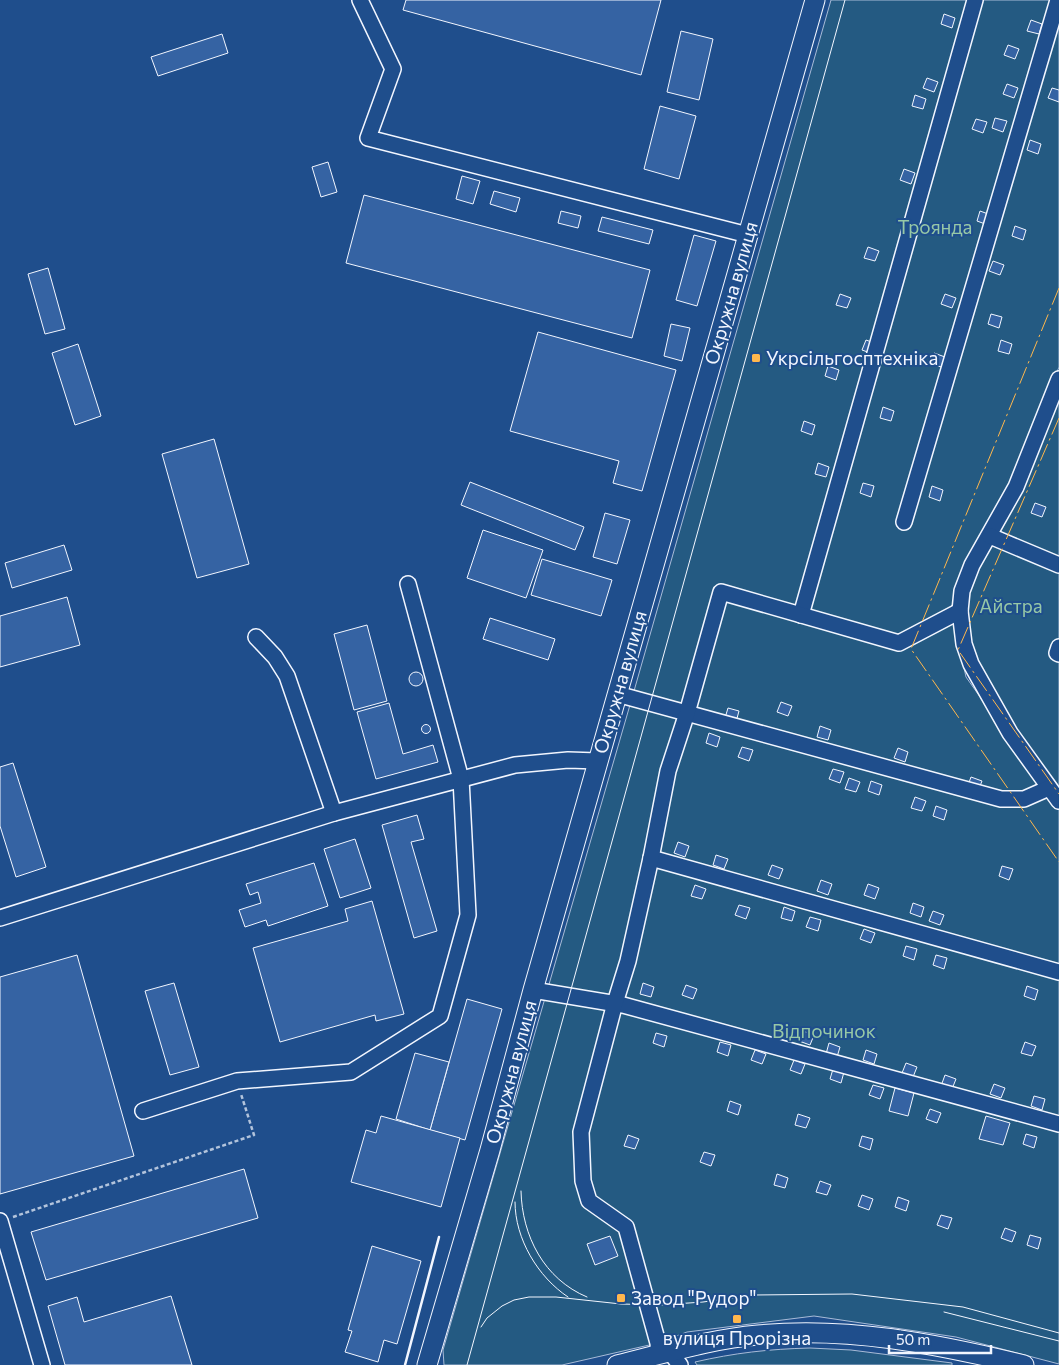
<svg xmlns="http://www.w3.org/2000/svg" width="1059" height="1365" font-family="Commissioner,sans-serif">
<rect width="100%" height="100%" fill="#1f4e8c"/>
<g fill="#245a82" stroke="#a8bbd7">
<polygon points="831,0 1059,0 1059,367 1013,485 957,590 951,609 966,677 1059,809 1059,1364 956,1337 814,1316 687,1332 658,1343 562,1365 444,1365 443,1350 632,698"/>
<polygon points="1059,394 1059,794 1016,737 968,646 965,592"/>
<path d="M810,1348L851,1350L952,1363V1365H697L695,1362C734,1353 769,1349 810,1348Z"/>
</g>
<g fill="#3563a3" stroke="#f2f6ff">
<polygon points="406,0 661,0 641,75 403,10"/>
<polygon points="944,14 955,18 952,28 941,24"/>
<polygon points="1031,20 1042,24 1039,34 1027,31"/>
<polygon points="681,31 713,39 699,100 667,92"/>
<polygon points="222,34 228,53 158,76 151,57"/>
<polygon points="1008,45 1019,49 1015,59 1004,55"/>
<polygon points="927,78 938,82 934,92 923,88"/>
<polygon points="1007,84 1018,88 1014,98 1003,94"/>
<polygon points="1052,88 1059,90 1059,102 1048,98"/>
<polygon points="915,95 926,99 923,109 912,106"/>
<polygon points="660,106 696,116 679,179 644,169"/>
<polygon points="995,118 1007,121 1003,132 992,128"/>
<polygon points="976,119 987,122 983,133 972,129"/>
<polygon points="1030,140 1041,144 1038,154 1027,150"/>
<polygon points="328,162 337,192 321,197 312,167"/>
<polygon points="904,169 915,173 911,184 900,180"/>
<polygon points="462,176 480,181 473,204 456,199"/>
<polygon points="494,191 520,198 516,212 490,204"/>
<polygon points="364,195 650,270 632,338 346,263"/>
<polygon points="561,211 581,216 578,228 558,223"/>
<polygon points="980,211 991,215 988,225 977,221"/>
<polygon points="602,217 653,230 649,244 598,231"/>
<polygon points="1015,226 1026,230 1023,240 1012,236"/>
<polygon points="694,235 716,241 697,306 676,300"/>
<polygon points="868,247 879,251 875,261 864,258"/>
<polygon points="993,261 1004,265 1000,275 989,271"/>
<polygon points="48,268 65,329 45,334 28,274"/>
<polygon points="840,294 851,298 847,308 836,305"/>
<polygon points="945,294 956,298 952,308 941,304"/>
<polygon points="991,314 1002,317 999,328 988,324"/>
<polygon points="671,324 690,328 682,361 664,356"/>
<polygon points="538,332 676,370 642,491 613,483 619,461 510,431"/>
<polygon points="866,340 877,344 873,354 862,350"/>
<polygon points="1001,340 1012,344 1009,354 998,351"/>
<polygon points="78,344 101,416 75,425 52,353"/>
<polygon points="934,353 945,357 941,367 930,363"/>
<polygon points="828,366 839,370 836,380 825,376"/>
<polygon points="883,407 894,411 891,421 880,418"/>
<polygon points="804,421 815,425 812,435 801,431"/>
<polygon points="214,439 249,564 197,578 162,454"/>
<polygon points="818,463 829,467 826,477 815,474"/>
<polygon points="470,482 584,527 575,550 461,505"/>
<polygon points="863,483 874,486 871,497 860,493"/>
<polygon points="932,486 943,490 940,501 929,497"/>
<polygon points="1035,503 1046,507 1042,517 1031,513"/>
<polygon points="605,513 630,520 617,564 593,557"/>
<polygon points="483,530 543,550 526,598 467,578"/>
<polygon points="64,545 72,570 12,588 5,563"/>
<polygon points="542,559 612,580 601,616 531,595"/>
<polygon points="67,597 80,645 0,667 0,616"/>
<polygon points="490,618 555,639 548,660 483,639"/>
<polygon points="367,625 387,701 354,710 334,634"/>
<circle cx="416" cy="679" r="7"/>
<polygon points="781,702 792,706 788,716 777,712"/>
<polygon points="389,703 403,754 433,745 438,762 376,779 357,712"/>
<polygon points="728,708 739,711 736,722 725,718"/>
<circle cx="426" cy="729" r="4.5"/>
<polygon points="820,726 831,730 828,740 817,737"/>
<polygon points="709,733 720,737 717,747 706,743"/>
<polygon points="742,747 753,750 749,761 738,757"/>
<polygon points="898,748 908,752 905,762 894,758"/>
<polygon points="13,763 46,867 16,877 0,826 0,767"/>
<polygon points="833,769 844,772 840,783 829,779"/>
<polygon points="971,777 982,781 978,791 967,788"/>
<polygon points="849,778 860,782 856,792 845,789"/>
<polygon points="871,781 882,785 879,795 868,791"/>
<polygon points="915,797 926,801 922,811 911,808"/>
<polygon points="936,806 947,810 944,820 933,816"/>
<polygon points="417,815 424,839 411,842 437,931 414,938 382,825"/>
<polygon points="355,839 371,888 340,898 324,849"/>
<polygon points="678,842 689,846 685,857 674,853"/>
<polygon points="716,855 728,859 724,869 713,865"/>
<polygon points="314,863 328,906 268,926 266,920 245,927 239,910 261,903 258,892 250,895 246,884"/>
<polygon points="772,865 783,869 779,879 768,875"/>
<polygon points="1002,866 1013,869 1009,880 999,876"/>
<polygon points="821,880 832,884 828,895 817,891"/>
<polygon points="868,884 879,888 875,899 864,895"/>
<polygon points="695,885 706,889 702,899 691,896"/>
<polygon points="372,901 404,1014 376,1021 375,1015 280,1042 253,948 348,921 345,909"/>
<polygon points="913,903 924,907 921,917 910,913"/>
<polygon points="739,905 750,908 746,919 735,915"/>
<polygon points="784,907 795,911 792,921 781,918"/>
<polygon points="933,911 944,915 940,925 929,921"/>
<polygon points="810,917 821,920 818,931 806,927"/>
<polygon points="864,929 875,933 871,943 860,939"/>
<polygon points="906,946 917,949 914,960 903,956"/>
<polygon points="77,955 134,1156 0,1194 0,977"/>
<polygon points="936,955 947,958 944,969 933,965"/>
<polygon points="174,983 199,1067 170,1075 145,991"/>
<polygon points="643,983 654,987 651,997 640,994"/>
<polygon points="686,985 697,989 693,999 682,995"/>
<polygon points="1027,986 1038,990 1035,1000 1024,996"/>
<polygon points="467,999 502,1009 465,1140 430,1130"/>
<polygon points="803,1031 814,1035 810,1045 799,1041"/>
<polygon points="656,1033 667,1036 664,1047 653,1043"/>
<polygon points="720,1042 731,1045 728,1056 717,1052"/>
<polygon points="1025,1042 1036,1046 1032,1056 1021,1053"/>
<polygon points="829,1043 840,1047 837,1057 826,1054"/>
<polygon points="755,1050 766,1054 762,1064 751,1060"/>
<polygon points="866,1050 877,1054 874,1064 863,1060"/>
<polygon points="415,1053 449,1062 430,1130 396,1119"/>
<polygon points="794,1060 805,1064 801,1074 790,1070"/>
<polygon points="906,1063 917,1067 913,1077 902,1073"/>
<polygon points="833,1069 844,1072 841,1083 830,1079"/>
<polygon points="945,1075 956,1079 952,1089 941,1086"/>
<polygon points="994,1084 1005,1088 1001,1098 990,1094"/>
<polygon points="873,1085 884,1088 880,1099 869,1095"/>
<polygon points="895,1088 914,1093 908,1116 889,1111"/>
<polygon points="1034,1096 1045,1099 1042,1110 1031,1106"/>
<polygon points="730,1101 741,1105 738,1115 727,1111"/>
<polygon points="930,1109 941,1113 937,1123 926,1119"/>
<polygon points="798,1114 810,1118 806,1128 795,1125"/>
<polygon points="381,1116 460,1138 441,1207 351,1182 366,1130 376,1133"/>
<polygon points="986,1116 1010,1123 1003,1145 979,1139"/>
<polygon points="1026,1134 1037,1137 1034,1148 1023,1144"/>
<polygon points="628,1135 639,1139 635,1149 624,1146"/>
<polygon points="862,1136 873,1139 870,1150 859,1146"/>
<polygon points="704,1152 715,1155 711,1166 700,1162"/>
<polygon points="244,1169 258,1218 46,1280 31,1232"/>
<polygon points="777,1174 788,1178 785,1188 774,1185"/>
<polygon points="820,1181 831,1185 827,1195 816,1192"/>
<polygon points="862,1195 873,1199 869,1210 858,1206"/>
<polygon points="898,1197 909,1201 906,1211 895,1207"/>
<polygon points="941,1215 952,1218 948,1229 937,1225"/>
<polygon points="1005,1228 1016,1232 1012,1242 1001,1238"/>
<polygon points="1030,1235 1041,1238 1038,1249 1027,1245"/>
<polygon points="610,1236 618,1256 595,1265 587,1244"/>
<polygon points="372,1246 421,1261 397,1344 384,1340 378,1362 345,1352 352,1331 348,1330"/>
<polygon points="171,1296 192,1365 65,1365 48,1306 77,1297 84,1322"/>
</g>
<g fill="none" stroke-linecap="round" stroke-linejoin="round">
<g stroke="#f2f6ff" stroke-width="18">
<g id="minor">
<polyline points="360,0 393,69 368,138 748,235"/>
<polyline points="1059,379 1016,487 972,565 962,591 960,611 964,644 971,664 1010,733 1059,801"/>
<polyline points="904,522 1058,0"/>
<polyline points="990,536 1059,565"/>
<polyline points="801,615 975,0"/>
<polyline points="256,637 275,657 287,676 334,813 515,765 568,760 598,761"/>
<polyline points="1059,647 1057,653 1059,654"/>
<polyline points="617,694 1001,799 1024,799 1049,788"/>
<polyline points="651,858 1059,972"/>
<polyline points="0,918 334,813"/>
<polyline points="533,990 623,1005 1059,1124"/>
<polyline points="143,1111 237,1081 351,1072 440,1016 468,915 461,779 408,584"/>
<polyline points="0,1221 42,1365"/>
<polyline points="670,1352 680,1365"/>
<polyline points="659,1355 658,1343 626,1227 589,1201 583,1181 581,1132 615,1003 628,961 651,858 668,771 687,713 721,592 899,643 960,611"/>
</g>
</g>
<g stroke="#f2f6ff" stroke-width="21">
<g id="major">
<polyline points="427,1365 490,1150 533,990 815,0"/>
<path d="M617,1365C663,1354 710,1339 758,1335C847,1326 937,1344 1024,1365"/>
</g>
</g>
<polyline stroke="#b3c4dc" stroke-width="2.5" stroke-dasharray="4 2.5" stroke-linecap="butt" points="13,1217 254,1135 241,1094"/>
<use href="#minor" stroke="#1f4e8c" stroke-width="15"/>
<use href="#major" stroke="#1f4e8c" stroke-width="19"/>
<g stroke="#f2f6ff" stroke-width="1">
<path d="M521,1191C522,1236 544,1279 587,1297"/>
<path d="M515,1202C515,1239 538,1277 568,1297"/>
<polyline points="944,1312 1059,1341"/>
<polyline points="481,1327 487,1318 502,1306 514,1300 529,1297 556,1297 621,1304 660,1305 703,1302 754,1295 852,1294 963,1307 1059,1333"/>
<polyline points="467,1365 845,0"/>
</g>
<polyline stroke="#f2f6ff" stroke-width="2.5" points="405,1365 439,1237"/>
<g stroke="#ffb74d" stroke-width="1" stroke-dasharray="18 4 2.5 4" stroke-linecap="butt">
<polyline points="1059,288 911,649 1059,862"/>
<polyline points="1059,418 958,650 1059,794"/>
</g>
</g>
<g fill="#ffb74d" stroke="#1f4e8c" stroke-width="2">
<rect x="751" y="353" width="10" height="10" rx="2.5"/>
<rect x="616" y="1293" width="10" height="10" rx="2.5"/>
<rect x="732" y="1314" width="10" height="10" rx="2.5"/>
</g>
<g text-anchor="middle" stroke-width="4" stroke-linejoin="round" paint-order="stroke">
<g font-size="19" fill="#97c8a6" stroke="#1f4e8c">
<text x="935" y="234">Троянда</text>
<text x="1011" y="613">Айстра</text>
<text x="824" y="1038">Відпочинок</text>
</g>
<g font-size="19" fill="#f2f6ff" stroke="#1f4e8c">
<text transform="translate(731 293) rotate(-74)" y="7">Окружна вулиця</text>
<text transform="translate(620 682) rotate(-74)" y="7">Окружна вулиця</text>
<text transform="translate(511 1072) rotate(-75)" y="7">Окружна вулиця</text>
</g>
<g font-size="19" fill="#f2f6ff" stroke="#1f4e8c" text-anchor="start">
<text x="766" y="365">Укрсільгосптехніка</text>
<text x="631" y="1305">Завод "Рудор"</text>
<text x="737" y="1345" text-anchor="middle">вулиця Прорізна</text>
</g>
</g>
<path d="M889 1345v8h102v-8" fill="none" stroke="#f2f6ff" stroke-width="2.5"/>
<text x="896" y="1345" font-size="15" fill="#f2f6ff" stroke="#1f4e8c" stroke-width="4" paint-order="stroke">50 m</text>
</svg>
